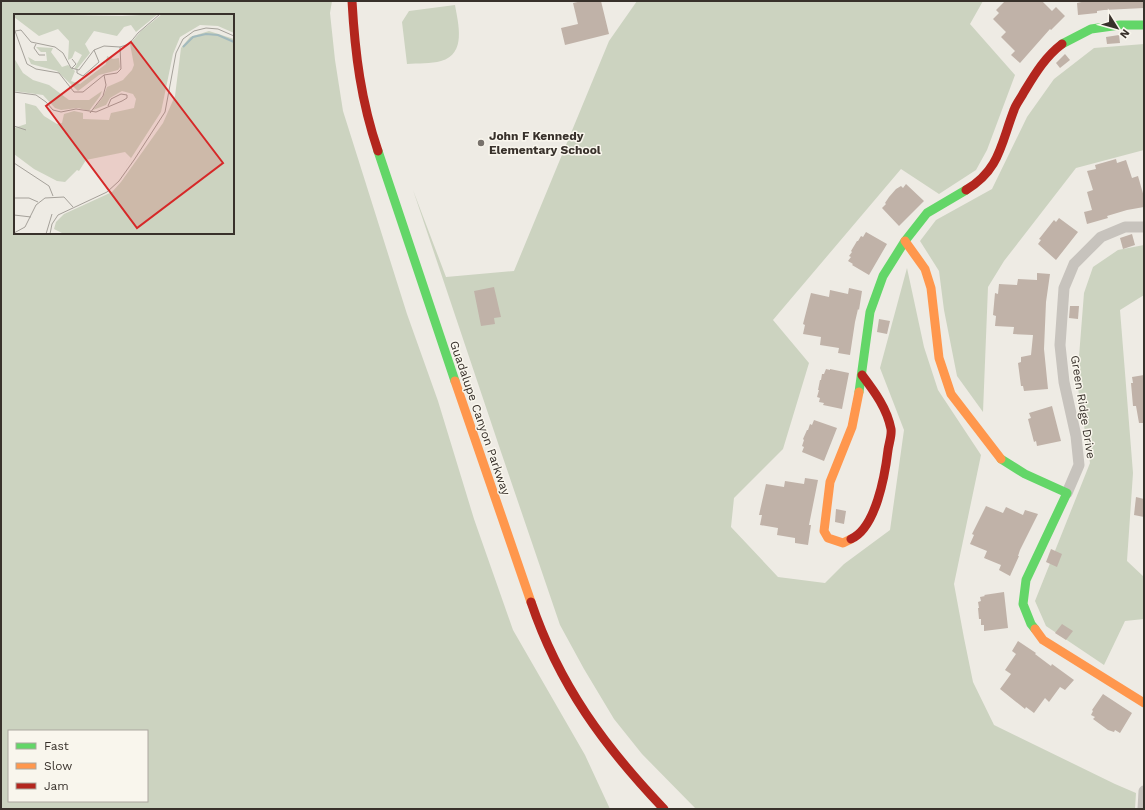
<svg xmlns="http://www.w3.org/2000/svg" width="1145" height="810" font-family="'Work Sans',sans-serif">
<rect width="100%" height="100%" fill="#eeebe4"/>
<g fill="#ccd3c0" fill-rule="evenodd">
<path d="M1,1H332L330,13L335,60L343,111L407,314L438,401L474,519L513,630L585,755L610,809H1ZM15,15H233V233H15ZM9,731H147V801H9Z"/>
<polygon points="637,1 983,1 970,24 1015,75 987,150 976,170 939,194 901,169 773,320 809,363 783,449 734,498 731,527 778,577 825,583 844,564 890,530 904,430 880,368 907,268 924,347 938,390 981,455 954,584 964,638 973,682 994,725 1115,784 1136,793 1135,809 696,809 642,754 614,719 584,669 560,625 500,449 413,190 446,277 514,271 609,41"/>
<path d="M455,5C458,23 467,54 441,61C431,64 418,63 407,64L402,22L409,11Z"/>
<polygon points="1144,44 1144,150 1076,168 1004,261 988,287 983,412 957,376 944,310 939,271 920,241 936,220 992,189 1027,117 1054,79 1094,48"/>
<polygon points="1144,245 1144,295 1120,310 1133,473 1127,561 1144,577 1144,619 1125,621 1104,665 1046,626 1035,601 1090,463 1077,382 1084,293 1093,267 1118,250"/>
</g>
<g fill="#c0b2a8">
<polygon points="582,1 601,1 609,34 565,45 561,28 578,24 573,3"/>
<polygon points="1005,1 1042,1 1052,11 1056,7 1065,16 1051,30 1050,29 1020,63 1011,55 1015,51 1001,37 1006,32 993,19 999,13 996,10"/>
<polygon points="1086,1 1144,1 1144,8 1104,10 1097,11 1097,13 1078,15 1077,3"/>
<polygon points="1119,35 1120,43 1107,44 1106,37"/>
<polygon points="1065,54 1070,60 1060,68 1056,63"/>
<polygon points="1116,159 1117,163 1126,160 1132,178 1138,176 1144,197 1144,207 1127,210 1107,216 1108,218 1087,224 1084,212 1092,210 1087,192 1093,190 1087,171 1096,169 1095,165"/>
<polygon points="906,184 924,201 899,226 882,208 886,204 885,203 889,197 896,189 901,186 903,188"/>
<polygon points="1059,218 1078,232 1056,260 1038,244 1041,240 1039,239 1054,220 1056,222"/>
<polygon points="866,232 887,244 869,275 852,265 853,264 848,261 851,257 849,256 852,252 851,251 857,241 858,241 861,236 863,237"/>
<polygon points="1132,234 1135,245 1123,249 1120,238"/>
<polygon points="1037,273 1050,274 1046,302 1044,349 1048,389 1024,391 1023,386 1021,386 1018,363 1021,362 1021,357 1031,355 1033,335 1013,334 1014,327 995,326 996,316 993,315 995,293 998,294 999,284 1017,285 1018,279 1037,280"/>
<polygon points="494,287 501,317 494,318 495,324 481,326 474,291"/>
<polygon points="849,288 862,291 859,310 858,309 855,322 850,355 838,353 839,348 820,345 821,337 803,334 805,325 803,324 811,293 829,297 830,290 848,294"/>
<polygon points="1070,306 1079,306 1078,319 1069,318"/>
<polygon points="879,319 890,321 887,334 877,332"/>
<polygon points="826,369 830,370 830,369 849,373 842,409 823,405 824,403 819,402 820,398 817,397 819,390 818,390 820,380 821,380 822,374 824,374"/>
<polygon points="1144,375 1144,423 1139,423 1136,406 1133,406 1131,383 1133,383 1132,377"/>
<polygon points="1052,406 1061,441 1037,446 1036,441 1034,442 1028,419 1031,418 1029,413"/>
<polygon points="814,420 837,428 824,461 802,452 804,447 802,446 804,440 803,439 807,430 808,430 810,424 812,425"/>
<polygon points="805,478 818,480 809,525 811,525 808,545 795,543 795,538 777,535 778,528 760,525 762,515 759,515 766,484 784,487 785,481 804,484"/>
<polygon points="1136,497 1144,499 1144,517 1134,515"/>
<polygon points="986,506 1003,513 1006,507 1023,515 1025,510 1038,514 1020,550 1018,556 1019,556 1010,576 999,570 1001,565 984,558 987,551 970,544 974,535 972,534"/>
<polygon points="836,509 846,511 844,524 835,522"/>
<polygon points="1051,549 1062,554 1057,567 1046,562"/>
<polygon points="1004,592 1008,628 984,631 984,625 981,625 981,619 979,619 978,608 979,608 978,602 981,601 980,597 985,596 984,595"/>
<polygon points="1062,624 1073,631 1066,640 1055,633"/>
<polygon points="1018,641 1036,653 1035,654 1051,666 1052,664 1074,680 1065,690 1060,687 1049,702 1045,698 1034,713 1026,707 1025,709 1000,689 1011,674 1005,670 1016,654 1012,651"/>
<polygon points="1103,694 1132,713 1120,733 1115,730 1114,732 1108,730 1093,719 1095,717 1091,715 1093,711 1092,710"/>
</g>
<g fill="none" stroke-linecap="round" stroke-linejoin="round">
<g stroke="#c7c3bd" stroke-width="11">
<polyline points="1067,493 1079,465 1076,436 1064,382 1060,345 1064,288 1074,264 1101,237 1125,227 1144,227"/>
<polyline points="1143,809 1144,791"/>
</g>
<g stroke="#63d668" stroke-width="9">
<polyline points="1062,44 1091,29 1120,25 1144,25"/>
<polyline points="378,151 455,381"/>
<polyline points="859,392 870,312 883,276 905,241 927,213 966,190"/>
<polyline points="1001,459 1025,474 1067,493 1026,580 1023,604 1031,624 1035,629"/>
</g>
<g stroke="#ff974d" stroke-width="9">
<polyline points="905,241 925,269 931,288 939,358 951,394 1001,459"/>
<polyline points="455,381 531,602"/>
<polyline points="851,539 843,543 828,538 824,531 830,482 852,427 859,392"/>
<polyline points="1035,629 1043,640 1144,703"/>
</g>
<g stroke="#b3261e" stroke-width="9">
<path d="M352,1C355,54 361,101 378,151"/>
<path d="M966,190C1000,170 1001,143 1014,110C1016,104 1021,98 1024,92C1035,74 1045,57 1062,44"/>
<path d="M851,539C876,528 885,475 888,450C889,443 892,435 891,429C887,408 874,391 862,375"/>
<path d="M531,602C559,685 604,746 664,809"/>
</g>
</g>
<circle fill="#78726c" stroke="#f9f6ed" stroke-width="1.5" cx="481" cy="143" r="4"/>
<g text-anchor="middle" stroke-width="3" stroke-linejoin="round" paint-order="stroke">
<g font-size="12" font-weight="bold" fill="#38312b" stroke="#f9f6ed" text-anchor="start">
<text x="489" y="140">John F Kennedy<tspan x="489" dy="14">Elementary School</tspan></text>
</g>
<g font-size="12" fill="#38312b" stroke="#f9f6ed">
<text transform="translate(1083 407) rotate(81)" y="4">Green Ridge Drive</text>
<text transform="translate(480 418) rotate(71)" y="4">Guadalupe Canyon Parkway</text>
</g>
</g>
<g transform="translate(14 14)">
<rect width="220" height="220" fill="#eeebe4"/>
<path d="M0,0L108,2L144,0L122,18L117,11L110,13L103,22L80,17L71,30L76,39L63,55H60L68,41L61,37L58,44L54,46L55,27L44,15L25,22L0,3ZM148,0H220V19L204,12L186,11L166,23L159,40L147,98L110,155L117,144L111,138L72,146L65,157L63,156L51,168L43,167L20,155L0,140V114L12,110L11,89L22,92L30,102L43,110L48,109L50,100L60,97L69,99V105L95,106L97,99L120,94L122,85L119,80L108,77L96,84L92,91L79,96L89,83L93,73L109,66L118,56L120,51L116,30L127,17ZM195,17L220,25V220H50L40,215L42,208L50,200L98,178L107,168L149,109L161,82L167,34L176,23ZM22,33L39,34L37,38L48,53L54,51L61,57L57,67L66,70L92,50L93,42L99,45L105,44L106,53L104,56L85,61L64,77L43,57L17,50L14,43L21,47H33L32,38H27ZM0,44L9,59L19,66L35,71L55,86H75L88,77L86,82L75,97L64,94L47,96L41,94L29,81L0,77Z" fill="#ccd3c0"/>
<path fill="none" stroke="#a2b9bd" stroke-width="2" d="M169,33L179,23L192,20L204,21L220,28"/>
<path fill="none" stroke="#a5a19a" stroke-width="1" d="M22,30L20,34L25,41H31M58,54L62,50L58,45M63,56V59L69,62L85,48L80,36M90,61L69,78H60L45,59L22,55L13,50L1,17L7,16L17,28L41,33L49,39L57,54L65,56L80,36L90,32L106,33L115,30L124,19L146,0M0,78L22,81L32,88L39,96L47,98L62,95L82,98L108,87L113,84V81L107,80L97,85L94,92M76,99L89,82L92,71L90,61L103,59L107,55L106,33M0,112L12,116M0,149L35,172L39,182M0,184H15L24,188M0,201L17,203M0,219L11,213L22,191L31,184L50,183L59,193M32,220L38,200M36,220L38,210L44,201L93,178L105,167L120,146L151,98L162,39L169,25L180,17L192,14L204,15L220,22"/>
<path fill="#d62828" fill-opacity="0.15" stroke="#d62828" stroke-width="2" d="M117,28L209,149L123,214L32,92Z"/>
<rect width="220" height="220" fill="none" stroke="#38312b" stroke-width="2"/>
</g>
<rect width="1145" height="810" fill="none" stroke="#38312b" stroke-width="4"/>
<rect x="8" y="730" width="140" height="72" fill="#f9f6ed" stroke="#aca79f"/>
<rect x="16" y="743" width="20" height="6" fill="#63d668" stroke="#aca79f"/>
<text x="44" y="750" font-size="12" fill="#38312b">Fast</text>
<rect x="16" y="763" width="20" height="6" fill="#ff974d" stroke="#aca79f"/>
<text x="44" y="770" font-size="12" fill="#38312b">Slow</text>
<rect x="16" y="783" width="20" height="6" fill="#b3261e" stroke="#aca79f"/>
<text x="44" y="790" font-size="12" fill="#38312b">Jam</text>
<g transform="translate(1117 28) rotate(127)" stroke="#f9f6ed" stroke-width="3" paint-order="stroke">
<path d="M0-3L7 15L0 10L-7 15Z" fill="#38312b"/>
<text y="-6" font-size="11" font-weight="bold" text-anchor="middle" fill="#38312b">N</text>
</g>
</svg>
